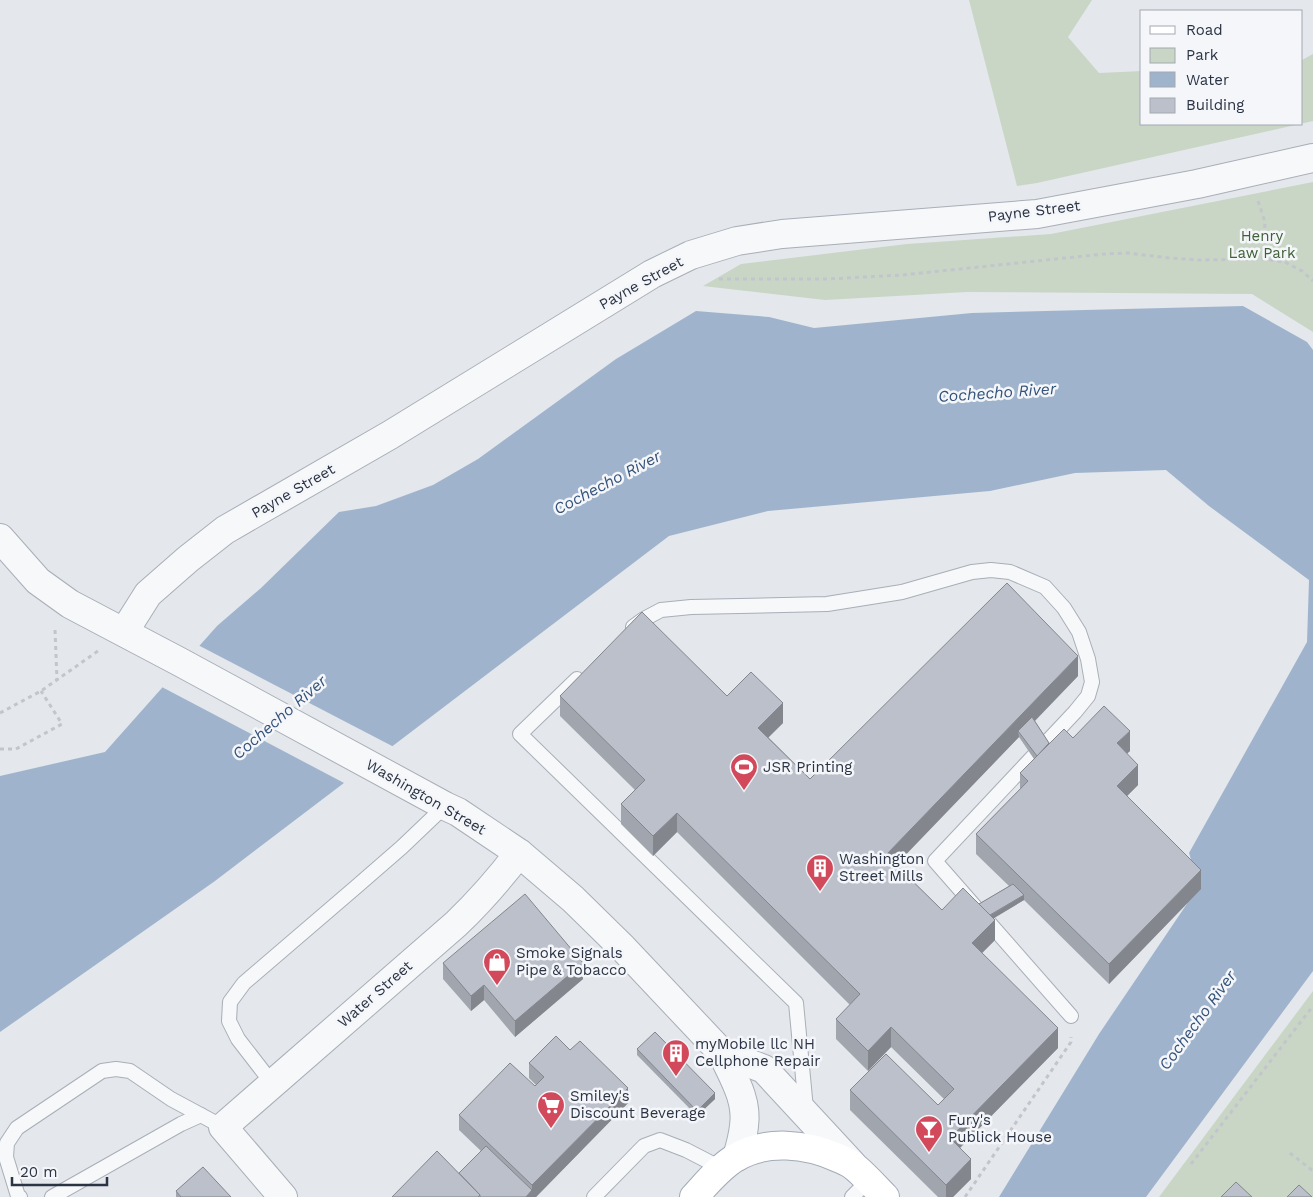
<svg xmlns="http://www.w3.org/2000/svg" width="1313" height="1197" font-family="'Work Sans',sans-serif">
<rect width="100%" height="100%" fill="#e4e7ec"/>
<g fill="#c9d6c5">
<polygon points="969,0 1092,0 1068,37 1099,73 1142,71 1142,124 1302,124 1302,60 1313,54 1313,121 1037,183 1017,186"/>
<polygon points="1313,182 1313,332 1252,294 967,292 825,300 703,286 741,264 907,244 1051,234"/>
<polygon points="1313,991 1313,1197 1159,1197"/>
</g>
<polygon fill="#9fb4cc" points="1243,306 1307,342 1313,350 1313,971 1146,1197 999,1197 1099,1034 1199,886 1189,853 1307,642 1309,580 1209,506 1166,470 1075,473 990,491 768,511 669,536 215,881 0,1032 0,776 105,752 217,626 261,588 339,512 376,506 433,485 478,459 616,359 696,311 769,317 814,328 972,313"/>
<polygon fill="#e4e7ec" points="198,645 394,747 346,784 160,686"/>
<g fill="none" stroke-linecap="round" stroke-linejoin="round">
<g stroke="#a9aeb7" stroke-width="16">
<g id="lane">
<polyline points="633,627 644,619 661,610 691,607 827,604 902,592 972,572 991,570 1010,572 1045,587 1064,608 1079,632 1088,659 1092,682 1088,696 1075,712 935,861 1071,1016"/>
<polyline points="577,679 520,734 796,1003 806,1109"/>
<polyline points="272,1083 238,1039 229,1021 230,1002 244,983 356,887 402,847 445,806"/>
<polyline points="20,1197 18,1196 6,1157 7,1143 17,1128 102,1071 116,1069 130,1071 171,1099 223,1127"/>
<polyline points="52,1197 181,1124 201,1115"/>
<polyline points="594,1197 644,1146 660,1140 686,1150 721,1168"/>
<polyline points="852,1197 868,1181"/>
</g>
</g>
<g stroke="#a9aeb7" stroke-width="30">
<g id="street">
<polyline points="0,538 38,581 70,604 180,662 445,806 458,812 519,853 573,899 623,948 722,1053 764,1069 852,1164"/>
<polyline points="124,632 148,594 188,559 225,530 390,435 652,274 691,255 737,241 782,234 1037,214 1197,184 1313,158"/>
<path d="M722,1053C733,1077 748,1100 744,1126C743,1136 740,1147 737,1157"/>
<path d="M283,1197L223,1127L456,924C479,902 500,878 519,853"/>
</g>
</g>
<g stroke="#a3abb8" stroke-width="30">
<path id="primary" d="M694,1197C707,1183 719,1168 735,1158C766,1139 807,1144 838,1158C843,1160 848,1162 852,1165C862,1172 876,1188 885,1197"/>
</g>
<g stroke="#c2c5cb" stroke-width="3" stroke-dasharray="4 4" stroke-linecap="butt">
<polyline points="1258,201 1265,222 1263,259"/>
<polyline points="719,279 828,279 902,275 1104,254 1127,253 1170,258 1199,260 1263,259 1285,262 1302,271 1313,281"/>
<polyline points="55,630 57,680"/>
<polyline points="0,713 41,691 98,651"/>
<polyline points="0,749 16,749 62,724 41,691"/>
<polyline points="1290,1153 1313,1171"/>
<polyline points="1191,1164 1313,1006"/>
<polyline points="965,1197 1071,1042 1071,1037"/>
</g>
<use href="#lane" stroke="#f7f8fa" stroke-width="14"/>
<use href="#street" stroke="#f7f8fa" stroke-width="28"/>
<use href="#primary" stroke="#fff" stroke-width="28"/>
</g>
<g fill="#a1a5ae" fill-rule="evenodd">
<path d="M1078,676L1035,721L1049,743L1073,738L1130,751L1127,753L1138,785L1127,796L1201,889L1109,984L1024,900L993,918L995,940L982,953L1058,1048L960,1148L971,1179L953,1197H938L850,1110V1090L938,1105L944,1099L891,1047L868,1071L836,1039V1019L850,1005L677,832L653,856L621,824V804L635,790L560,716V696L783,723L768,737L810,779ZM1019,737L1034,759L1020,773V789L976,834V854L1009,886L979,904L942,910L896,865Z"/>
<polygon points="443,963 583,979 515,1037 484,1000 471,1011 443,979"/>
<polygon points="637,1049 715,1099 697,1116 637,1055"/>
<polygon points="570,1050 628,1103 536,1197 392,1197 459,1173 481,1151 459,1130 459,1115 535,1086 536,1085 529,1078 529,1063"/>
<polygon points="176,1191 231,1197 176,1197"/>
</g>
<g fill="#83868d">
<polygon points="1078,656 1078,676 1021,735 1018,731 1019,737 886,875 886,855"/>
<polygon points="783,703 783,723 758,748 758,728"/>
<polygon points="1130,731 1130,751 1117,763 1117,743"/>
<polygon points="1138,765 1138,785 1117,806 1117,786"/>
<polygon points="677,813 677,832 653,856 653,836"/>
<polygon points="1201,870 1201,889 1109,984 1109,964"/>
<polygon points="1024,895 1024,900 981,926 981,921"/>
<polygon points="995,920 995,940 972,963 972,943"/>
<polygon points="583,963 583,979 515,1037 515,1021"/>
<polygon points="484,985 484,1000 471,1011 471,996"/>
<polygon points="891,1027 891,1047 868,1071 868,1051"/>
<polygon points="1058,1028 1058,1048 950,1158 950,1138"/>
<polygon points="628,1088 628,1103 536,1197 526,1197 532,1190 532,1185"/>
<polygon points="715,1093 715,1099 697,1116 697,1111"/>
<polygon points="971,1159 971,1179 953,1197 946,1197 946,1185"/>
</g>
<g fill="#bbc0ca" stroke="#83868d">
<polygon points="1007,583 1078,656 886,855 942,910 963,888 995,920 972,943 1058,1028 950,1138 971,1159 946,1185 850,1090 886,1054 938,1105 954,1089 891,1027 868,1051 836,1019 860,994 677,813 653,836 621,804 645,780 560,696 642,612 727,696 751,672 783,703 758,728 810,779"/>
<polygon points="1104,706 1130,731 1117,743 1138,765 1117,786 1201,870 1109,964 976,834 1028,781 1020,773 1064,729 1073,738"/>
<polygon points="1032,717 1049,743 1037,756 1018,731"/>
<polygon points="1013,884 1024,895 990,915 979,904"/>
<polygon points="525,894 583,963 515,1021 484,985 471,996 443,963"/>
<polygon points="655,1032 715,1093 697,1111 637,1049"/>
<polygon points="556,1036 570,1050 580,1041 628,1088 532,1185 459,1115 510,1063 535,1086 544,1077 529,1063"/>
<polygon points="486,1146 532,1190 526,1197 480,1197 480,1195 459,1173"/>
<polygon points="437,1151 480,1195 478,1197 392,1197"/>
<polygon points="203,1167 231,1197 181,1197 176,1191"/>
<polygon points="1236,1182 1252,1197 1221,1197"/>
<polygon points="1299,1185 1312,1197 1287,1197"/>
</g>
<defs>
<g id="stadium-pin" transform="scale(1.4375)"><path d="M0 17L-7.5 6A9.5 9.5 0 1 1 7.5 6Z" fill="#d1495b" stroke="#f4f6f9"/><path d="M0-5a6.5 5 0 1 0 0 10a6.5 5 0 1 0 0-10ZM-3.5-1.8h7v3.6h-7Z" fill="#fff"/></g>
<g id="building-pin" transform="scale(1.4375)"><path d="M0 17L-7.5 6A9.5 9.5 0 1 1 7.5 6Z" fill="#d1495b" stroke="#f4f6f9"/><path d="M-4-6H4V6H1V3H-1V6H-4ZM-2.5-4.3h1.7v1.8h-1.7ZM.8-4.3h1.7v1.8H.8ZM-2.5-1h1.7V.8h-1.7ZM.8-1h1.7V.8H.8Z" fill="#fff"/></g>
<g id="shop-pin" transform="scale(1.4375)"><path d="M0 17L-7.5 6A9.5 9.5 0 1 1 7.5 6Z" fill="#d1495b" stroke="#f4f6f9"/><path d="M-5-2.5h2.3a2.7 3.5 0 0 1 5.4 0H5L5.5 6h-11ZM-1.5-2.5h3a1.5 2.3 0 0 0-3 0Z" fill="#fff"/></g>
<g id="supermarket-pin" transform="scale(1.4375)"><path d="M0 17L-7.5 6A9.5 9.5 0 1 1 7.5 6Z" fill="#d1495b" stroke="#f4f6f9"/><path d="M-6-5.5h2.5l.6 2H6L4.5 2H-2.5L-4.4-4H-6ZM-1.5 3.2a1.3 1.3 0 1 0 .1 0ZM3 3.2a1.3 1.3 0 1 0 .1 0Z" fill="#fff"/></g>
<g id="bar-pin" transform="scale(1.4375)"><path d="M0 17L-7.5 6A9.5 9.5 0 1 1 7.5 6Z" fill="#d1495b" stroke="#f4f6f9"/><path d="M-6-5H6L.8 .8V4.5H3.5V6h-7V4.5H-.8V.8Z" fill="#fff"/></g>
</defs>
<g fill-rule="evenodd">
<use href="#stadium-pin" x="744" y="767"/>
<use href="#building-pin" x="820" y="868"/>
<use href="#shop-pin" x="497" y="962"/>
<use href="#building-pin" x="676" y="1053"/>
<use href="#supermarket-pin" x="551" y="1105"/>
<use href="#bar-pin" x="929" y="1129"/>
</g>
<g text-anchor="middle" stroke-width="5" stroke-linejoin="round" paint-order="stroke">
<g font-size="15" fill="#2b3445" stroke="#f4f6f9">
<text transform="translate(1034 211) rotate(-7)" y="5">Payne Street</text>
<text transform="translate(641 283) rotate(-29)" y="5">Payne Street</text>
<text transform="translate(293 491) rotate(-30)" y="5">Payne Street</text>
<text transform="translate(426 797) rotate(30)" y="5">Washington Street</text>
<text transform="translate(375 994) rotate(-41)" y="5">Water Street</text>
</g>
<g font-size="15" fill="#3f6138" stroke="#f4f6f9">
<text x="1262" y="241">Henry<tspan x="1262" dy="17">Law Park</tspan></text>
</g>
<g font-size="15" fill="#2b3445" stroke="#f4f6f9" text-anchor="start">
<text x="763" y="772">JSR Printing</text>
<text x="839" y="864">Washington<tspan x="839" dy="17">Street Mills</tspan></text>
<text x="516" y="958">Smoke Signals<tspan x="516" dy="17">Pipe &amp; Tobacco</tspan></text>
<text x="695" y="1049">myMobile llc NH<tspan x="695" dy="17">Cellphone Repair</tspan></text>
<text x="570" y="1101">Smiley's<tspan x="570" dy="17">Discount Beverage</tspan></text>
<text x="948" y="1125">Fury's<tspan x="948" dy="17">Publick House</tspan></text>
</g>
<g font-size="16" font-style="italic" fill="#34527a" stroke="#f4f6f9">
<text transform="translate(997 392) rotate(-4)" y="6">Cochecho River</text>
<text transform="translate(607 482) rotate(-28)" y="6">Cochecho River</text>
<text transform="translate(279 717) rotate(-41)" y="6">Cochecho River</text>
<text transform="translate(1197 1020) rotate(-54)" y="6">Cochecho River</text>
</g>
</g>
<rect x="1140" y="10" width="162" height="115" fill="#f4f6f9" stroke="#a4a8b1"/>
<rect x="1150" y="26" width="25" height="8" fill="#ffffff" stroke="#a4a8b1"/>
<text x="1186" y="35" font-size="15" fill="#2b3445">Road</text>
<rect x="1150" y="48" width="25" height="15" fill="#c9d6c5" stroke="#a4a8b1"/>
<text x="1186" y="60" font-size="15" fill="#2b3445">Park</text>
<rect x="1150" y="72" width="25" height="15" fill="#9fb4cc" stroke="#a4a8b1"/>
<text x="1186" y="85" font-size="15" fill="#2b3445">Water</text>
<rect x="1150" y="98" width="25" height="15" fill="#bbc0ca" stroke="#a4a8b1"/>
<text x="1186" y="110" font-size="15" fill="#2b3445">Building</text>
<path d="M12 1177v8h95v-8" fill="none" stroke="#2b3445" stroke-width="2.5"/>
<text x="20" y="1177" font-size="15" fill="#2b3445" stroke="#f4f6f9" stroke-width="4" paint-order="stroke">20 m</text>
</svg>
